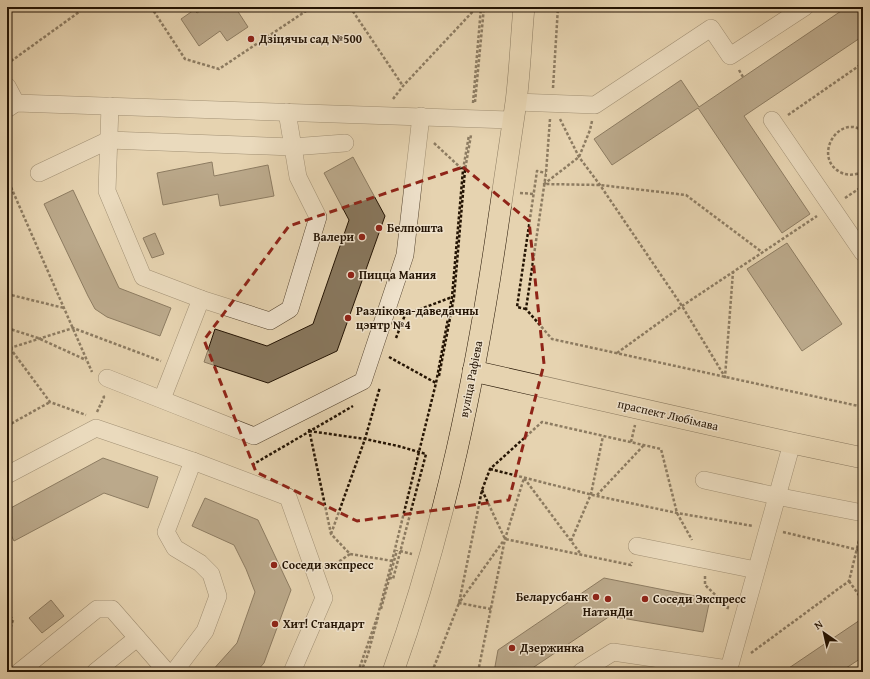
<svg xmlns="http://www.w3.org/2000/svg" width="870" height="679" font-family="'Gentium Book Plus',serif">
<rect width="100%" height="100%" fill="#e6d3b0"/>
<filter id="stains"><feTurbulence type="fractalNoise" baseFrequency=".005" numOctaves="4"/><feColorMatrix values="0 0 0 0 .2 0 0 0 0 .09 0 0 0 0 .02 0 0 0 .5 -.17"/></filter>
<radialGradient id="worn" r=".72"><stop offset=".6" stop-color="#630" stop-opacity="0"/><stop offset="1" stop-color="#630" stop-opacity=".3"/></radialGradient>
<g fill="#88775d" stroke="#231303">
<polygon points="206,7 235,7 248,27 227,41 220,31 199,46 181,19 194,10 197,13"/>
<polygon points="847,7 863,7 863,36 744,116 810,214 782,233 698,108 612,165 594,139 681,80 699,107"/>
<polygon points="353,157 385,216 337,351 268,383 204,362 215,329 267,346 313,324 349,220 324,173"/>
<polygon points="212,162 214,176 268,165 274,196 220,206 218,194 163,205 157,173"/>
<polygon points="73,190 119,288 171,308 160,336 107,317 95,309 88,296 44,204"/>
<polygon points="155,233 164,254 152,258 143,238"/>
<polygon points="787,243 842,324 802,351 747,269"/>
<polygon points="103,458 158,477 148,508 104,493 14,541 7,527 7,510"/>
<polygon points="205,498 258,520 291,590 264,663 256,672 211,672 237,643 255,592 246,569 234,545 192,526"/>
<polygon points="604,578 710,599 703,632 610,616 531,669 530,672 494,672 498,650"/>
<polygon points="51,600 64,616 42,633 29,618"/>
<polygon points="860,620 863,625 863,657 843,670 841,672 783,672"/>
</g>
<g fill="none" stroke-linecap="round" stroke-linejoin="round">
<g stroke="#54432e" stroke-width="18">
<g id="minor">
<polyline points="7,86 16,103"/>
<polyline points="516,102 595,105 711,28 730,56 805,7"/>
<polyline points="110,106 107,191 143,277 201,299 270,321 290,309 318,217 298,177 287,112"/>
<polyline points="7,109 16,103 513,120"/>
<polyline points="772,120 863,253"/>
<polyline points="39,173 109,140 292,147 345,143"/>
<polyline points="107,378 254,436 363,381 405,255 421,116"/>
<polyline points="162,399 201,299"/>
<polyline points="7,475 96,428 193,461"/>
<polyline points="704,480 776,496 863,513"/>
<polyline points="637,546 756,570"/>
<polyline points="19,672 97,609 112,609 167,672"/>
<polyline points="95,672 137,638"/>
<polyline points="174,672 205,631 218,596 211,574 200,563 175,548 166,532 193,461 288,497 324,598 292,672"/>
<polyline points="581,672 613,652 728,669"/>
<polyline points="728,672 792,443"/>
</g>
</g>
<g stroke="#231303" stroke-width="22">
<g id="major">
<polyline points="473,371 792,443 863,458"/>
<path d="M393,672C445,527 476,376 498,224C504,183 510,143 516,102C520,71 521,39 524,7"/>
</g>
</g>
<g stroke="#231303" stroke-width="2.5" stroke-dasharray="3 2" stroke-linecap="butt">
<polyline points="151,7 185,59 219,69 312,7"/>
<polyline points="350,7 403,86"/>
<polyline points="7,64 86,7"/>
<polyline points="739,70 743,77"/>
<polyline points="553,88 558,7"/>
<polyline points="393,99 403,86 477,7"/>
<polyline points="475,102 484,7"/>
<polyline points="473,103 481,7"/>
<polyline points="788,115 863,63"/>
<polyline points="550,119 546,173 526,309 552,339 863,407"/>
<polyline points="560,119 579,157 600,185 682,306 725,377 733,272"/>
<polyline points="592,121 590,130 579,157 544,184 600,185 686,195 762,252"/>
<path d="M863,131C838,113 811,159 842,173C849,176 857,175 863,171"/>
<polyline points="434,143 463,170"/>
<polyline points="7,178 92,372"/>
<polyline points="520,193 534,194"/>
<polyline points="845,198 863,186"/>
<polyline points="7,294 64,308"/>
<polyline points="526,309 517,307 537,171 546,173"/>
<polyline points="7,328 38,338 86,360"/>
<polyline points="396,338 405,315 452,297"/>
<polyline points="7,344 50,402 86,415"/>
<polyline points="617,353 682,306 817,216"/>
<polyline points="389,357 436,383"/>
<polyline points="7,358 10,348 73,328 161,361"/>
<polyline points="439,376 454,297 465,170 471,135"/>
<polyline points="97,412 104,397 103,394"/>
<polyline points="7,426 50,402"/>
<polyline points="309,429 331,534 350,554 393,561"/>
<polyline points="309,431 365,439 398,446 426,454 393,579 388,577"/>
<polyline points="631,442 635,425"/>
<polyline points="252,465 353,406"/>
<polyline points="490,469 597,496 677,513 753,526"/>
<polyline points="482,490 505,539 631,565 632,562"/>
<polyline points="597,495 644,445"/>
<polyline points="783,532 863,551"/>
<polyline points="331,534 365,439 380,387"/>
<polyline points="571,541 591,494 603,436"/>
<polyline points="400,551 412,554"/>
<polyline points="331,567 350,554"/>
<polyline points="705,576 705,585 728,607 727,610"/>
<polyline points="849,581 863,601"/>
<polyline points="381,609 397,550"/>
<polyline points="491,609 459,603 504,540"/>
<polyline points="7,612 13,620 7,639"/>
<polyline points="751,653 849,581 862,528"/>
<polyline points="358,672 378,615 392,561 436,383 452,297 463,170 469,135"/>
<polyline points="361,672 368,654 378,617"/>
<polyline points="432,672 459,603 482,490 490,469 542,422 661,449 677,513 692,540"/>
<polyline points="478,672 505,539 524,478 580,553"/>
</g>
<use href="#minor" stroke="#efe2cc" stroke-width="17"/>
<use href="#major" stroke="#e6d3b0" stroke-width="21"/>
</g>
<path d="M0 0H870V679H0ZM463,167L529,221L544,364L509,500L357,521L256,472L204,340L289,226Z" fill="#e6d3b0" fill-opacity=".55" fill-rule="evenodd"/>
<path fill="none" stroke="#8f2418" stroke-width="3" stroke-dasharray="8 5" stroke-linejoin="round" d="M463,167L529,221L544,364L509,500L357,521L256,472L204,340L289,226Z"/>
<g fill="#8f2418" stroke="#efe2cc" stroke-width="1.5">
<circle cx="251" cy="39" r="4"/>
<circle cx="379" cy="228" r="4"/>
<circle cx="362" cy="237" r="4"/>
<circle cx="351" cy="275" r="4"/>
<circle cx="348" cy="318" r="4"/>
<circle cx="274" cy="565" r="4"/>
<circle cx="596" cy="597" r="4"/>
<circle cx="608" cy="599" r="4"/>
<circle cx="645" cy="599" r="4"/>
<circle cx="275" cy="624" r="4"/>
<circle cx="512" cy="648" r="4"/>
</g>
<g text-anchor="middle" stroke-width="3" stroke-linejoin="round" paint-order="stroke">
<g font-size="12" font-weight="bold" fill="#231303" stroke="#efe2cc" text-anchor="start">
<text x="259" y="43">Дзіцячы сад №500</text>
<text x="387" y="232">Белпошта</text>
<text x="354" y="241" text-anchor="end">Валери</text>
<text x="359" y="279">Пицца Мания</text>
<text x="356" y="315">Разлікова-даведачны<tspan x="356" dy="14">цэнтр №4</tspan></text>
<text x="282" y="569">Соседи экспресс</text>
<text x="588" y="601" text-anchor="end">Беларусбанк</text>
<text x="653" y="603">Соседи Экспресс</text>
<text x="608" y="616" text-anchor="middle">НатанДи</text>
<text x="283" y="628">Хит! Стандарт</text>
<text x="520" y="652">Дзержинка</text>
</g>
<g font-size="12" fill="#231303" stroke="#efe2cc">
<text transform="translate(471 379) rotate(-79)" y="4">вуліца Рафіева</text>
<text transform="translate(668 415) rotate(13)" y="4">праспект Любімава</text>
</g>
</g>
<rect width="870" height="679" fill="none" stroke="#e6d3b0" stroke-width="24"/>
<rect x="8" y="8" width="854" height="663" fill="none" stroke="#231303" stroke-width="2"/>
<rect x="12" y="12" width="846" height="655" fill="none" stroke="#231303"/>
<g transform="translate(824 633) rotate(326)" stroke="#efe2cc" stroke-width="3" paint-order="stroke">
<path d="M0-3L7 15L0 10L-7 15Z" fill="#231303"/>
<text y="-6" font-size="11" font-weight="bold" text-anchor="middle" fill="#231303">N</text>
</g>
<rect width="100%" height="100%" filter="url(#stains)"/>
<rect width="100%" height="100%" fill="url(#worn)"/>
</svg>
